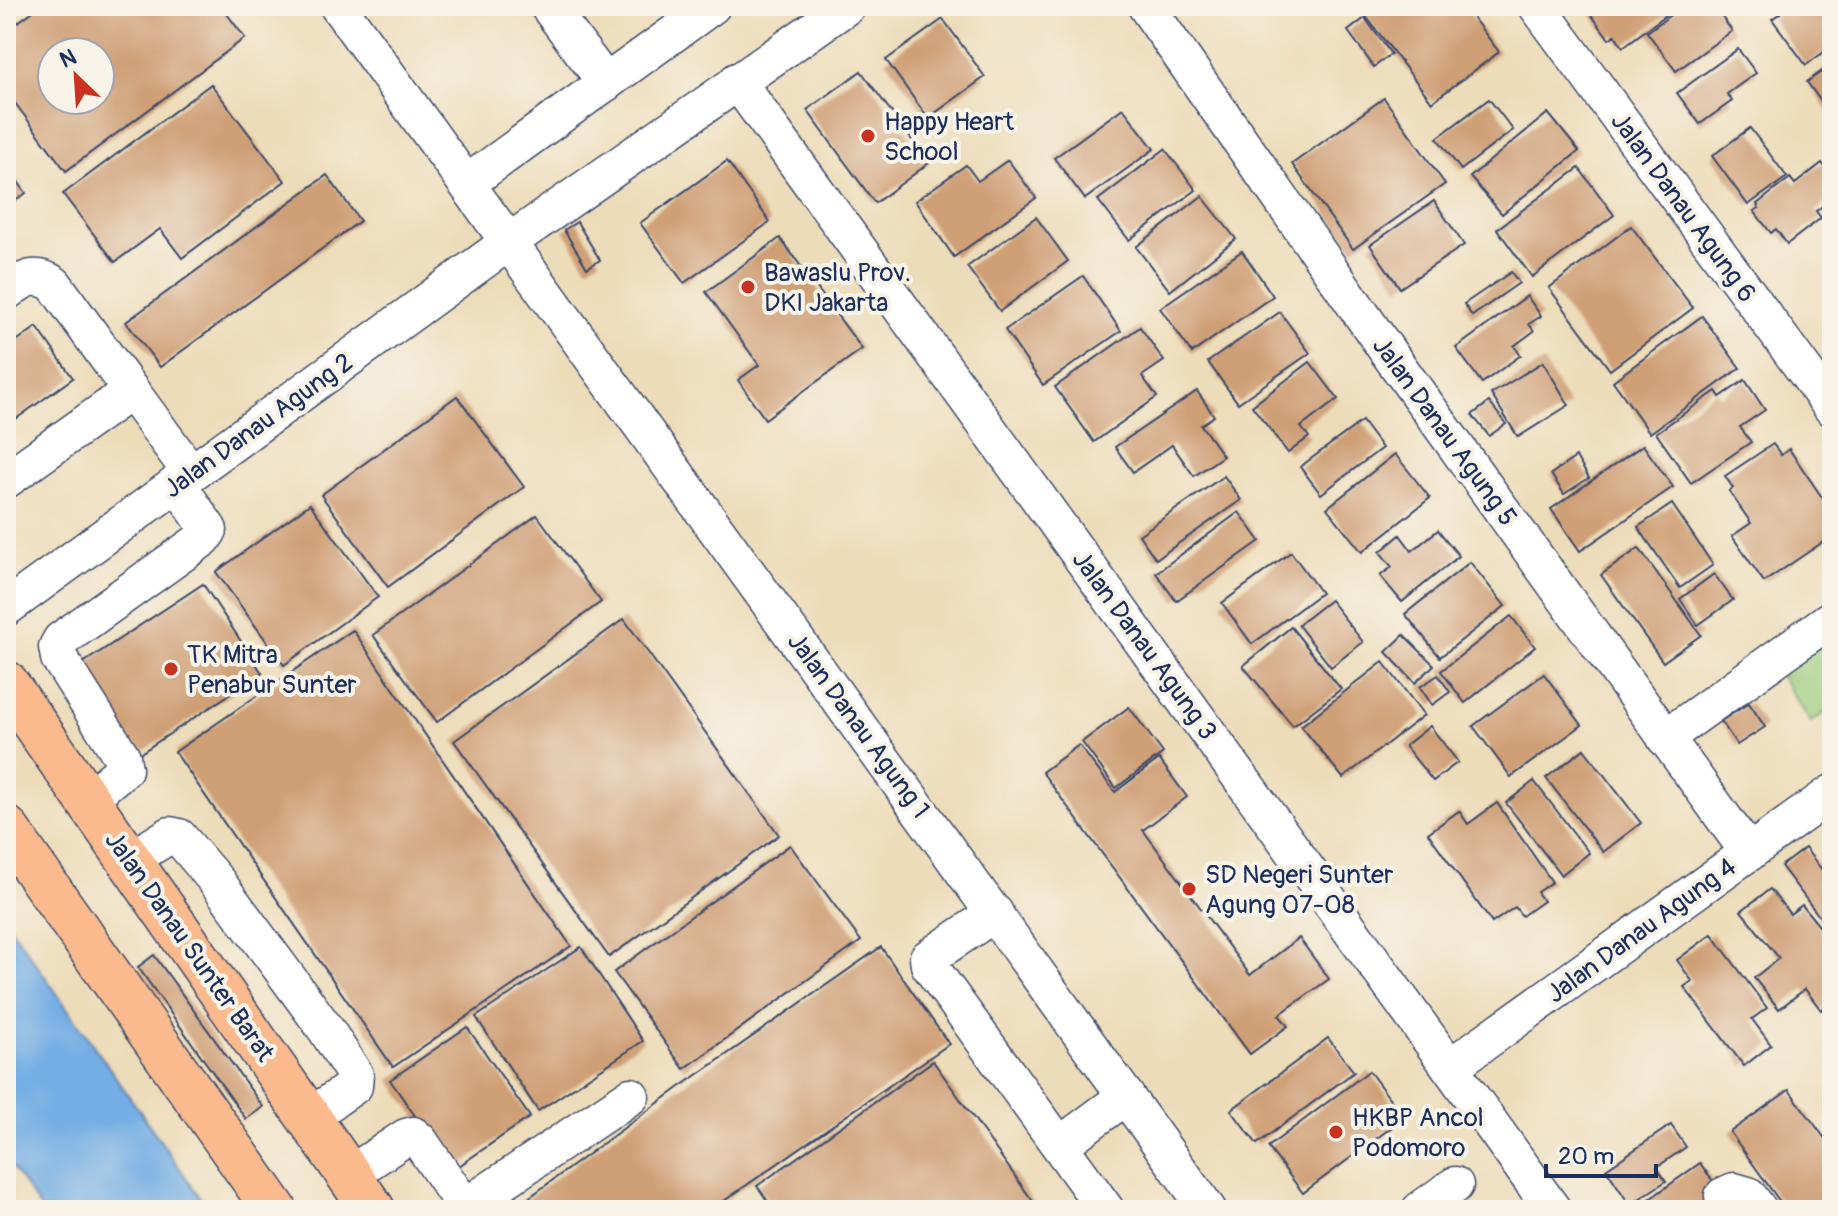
<svg xmlns="http://www.w3.org/2000/svg" width="1838" height="1216" font-family="Pangolin,sans-serif">
<rect width="100%" height="100%" fill="#f7f3e8"/>
<filter id="ink" filterUnits="userSpaceOnUse"><feTurbulence type="fractalNoise" baseFrequency=".0125" numOctaves="2"/><feDisplacementMap in="SourceGraphic" scale="16" xChannelSelector="R" yChannelSelector="G"/><feConvolveMatrix kernelMatrix="1 2 1 2 8 2 1 2 1" color-interpolation-filters="sRGB"/></filter>
<filter id="wash" filterUnits="userSpaceOnUse"><feTurbulence type="fractalNoise" baseFrequency=".006" numOctaves="4" result="noise"/><feDisplacementMap in="SourceGraphic" scale="32" xChannelSelector="R" yChannelSelector="G"/><feGaussianBlur stdDeviation="1.8" result="paint"/><feColorMatrix in="noise" values="0 0 0 0 0 0 0 0 0 0 0 0 0 0 0 0 0 1.4 0 .05"/><feComposite in="paint" operator="in"/></filter>
<g filter="url(#wash)">
<rect width="100%" height="100%" fill="#eddcb9"/>
<polygon fill="#9bcc7b" stroke="#5b7e6c" stroke-width="2" points="1832,632 1832,708 1811,722 1776,669"/>
<polygon fill="#74aee4" stroke="#486ea1" stroke-width="2" points="6,921 209,1210 42,1210 6,1159"/>
<g id="blocks">
<g fill="#cf9f76" fill-rule="evenodd">
<path d="M40,6H221L245,38L66,171L6,91V31ZM52,52H100V100H52Z"/>
<polygon points="1358,6 1464,6 1499,52 1432,102"/>
<polygon points="1585,6 1678,6 1623,47 1615,35 1609,39"/>
<polygon points="1683,6 1714,6 1732,31 1676,71 1647,32"/>
<polygon points="1790,6 1832,6 1832,46 1806,65 1772,19"/>
<polygon points="1365,18 1391,54 1374,67 1348,31"/>
<polygon points="943,19 985,77 928,118 886,60"/>
<polygon points="1738,49 1756,73 1727,94 1732,101 1700,124 1677,93"/>
<polygon points="1832,64 1832,117 1807,82"/>
<polygon points="861,71 929,163 875,203 807,110"/>
<polygon points="211,84 285,181 182,258 160,229 115,262 63,194"/>
<polygon points="1384,98 1445,184 1353,249 1292,164"/>
<polygon points="1489,99 1513,130 1461,170 1437,138"/>
<polygon points="1123,108 1154,149 1085,199 1054,158"/>
<polygon points="1548,113 1579,151 1502,214 1470,177"/>
<polygon points="1750,128 1787,177 1748,205 1712,156"/>
<polygon points="1165,149 1196,190 1129,240 1098,200"/>
<polygon points="1008,160 1036,198 954,257 915,201 966,165 978,181"/>
<polygon points="727,161 770,222 684,283 640,223"/>
<polygon points="1822,163 1832,176 1832,199 1816,211 1821,218 1787,244 1776,229 1771,233 1754,211 1759,208 1757,204 1790,178 1795,184"/>
<polygon points="6,165 26,193 6,208"/>
<polygon points="1579,168 1614,215 1532,277 1497,229"/>
<polygon points="327,175 360,221 160,367 126,322"/>
<polygon points="1202,196 1236,239 1170,291 1136,247"/>
<polygon points="1434,201 1464,245 1400,288 1370,245"/>
<polygon points="1036,217 1068,261 1000,311 967,267"/>
<polygon points="577,222 600,260 587,268 564,230"/>
<polygon points="1631,226 1693,308 1610,370 1549,288"/>
<polygon points="780,238 862,349 765,419 738,380 759,365 706,292"/>
<polygon points="1242,251 1273,296 1192,353 1160,308"/>
<polygon points="1511,272 1519,283 1472,316 1464,304"/>
<polygon points="1083,276 1121,331 1043,385 1005,330"/>
<polygon points="1527,296 1541,316 1529,324 1534,331 1514,346 1521,355 1482,383 1456,348"/>
<polygon points="1280,312 1310,353 1238,403 1208,362"/>
<polygon points="1702,316 1740,368 1650,433 1613,381"/>
<polygon points="37,327 73,378 6,426 6,348"/>
<polygon points="1140,327 1164,361 1142,376 1157,397 1094,442 1055,387"/>
<polygon points="1310,362 1338,399 1301,427 1309,437 1288,453 1252,406"/>
<polygon points="1543,362 1569,405 1518,437 1491,394"/>
<polygon points="1745,380 1765,410 1740,427 1751,442 1691,483 1656,433 1716,391 1720,397"/>
<polygon points="1197,391 1214,416 1201,425 1223,456 1194,476 1172,445 1133,472 1115,447"/>
<polygon points="457,396 524,487 388,587 321,495"/>
<polygon points="1489,402 1506,424 1489,436 1472,415"/>
<polygon points="1362,421 1382,448 1321,494 1300,467"/>
<polygon points="1773,444 1781,455 1789,449 1832,512 1832,536 1764,582 1732,536 1751,523 1729,491 1733,488 1725,476"/>
<polygon points="1643,445 1673,487 1580,551 1551,509"/>
<polygon points="1395,454 1430,498 1362,552 1327,508"/>
<polygon points="1576,457 1589,478 1564,494 1551,474"/>
<polygon points="1224,476 1241,500 1156,559 1139,535"/>
<polygon points="310,504 378,597 284,665 216,572"/>
<polygon points="1672,504 1713,565 1680,588 1638,527"/>
<polygon points="1239,512 1260,541 1176,601 1156,573"/>
<polygon points="537,515 601,602 437,722 373,635"/>
<polygon points="1438,530 1459,556 1402,602 1380,576 1392,567 1380,552 1400,535 1412,551"/>
<polygon points="1639,548 1701,635 1663,662 1601,575"/>
<polygon points="1291,552 1321,593 1252,644 1222,603"/>
<polygon points="1470,562 1505,606 1440,657 1405,614"/>
<polygon points="1714,574 1733,600 1698,625 1680,599"/>
<polygon points="203,584 262,673 139,754 80,665"/>
<polygon points="1330,600 1363,642 1331,667 1298,625"/>
<polygon points="1511,616 1535,647 1465,703 1441,671"/>
<polygon points="624,619 779,835 609,957 454,741"/>
<polygon points="1291,627 1341,689 1293,726 1243,666"/>
<polygon points="353,630 571,946 393,1067 175,752"/>
<polygon points="1404,635 1434,665 1415,683 1386,652"/>
<polygon points="1383,662 1424,715 1343,778 1301,726"/>
<polygon points="1544,674 1582,725 1511,777 1473,726"/>
<polygon points="1438,675 1450,692 1432,705 1420,687"/>
<polygon points="1749,703 1765,727 1737,745 1721,721"/>
<polygon points="1129,707 1163,753 1116,788 1082,742"/>
<polygon points="1430,726 1458,762 1433,781 1405,746"/>
<polygon points="1079,745 1115,792 1159,759 1187,797 1143,830 1250,975 1299,938 1329,979 1279,1015 1288,1026 1250,1054 1042,772"/>
<polygon points="1584,749 1641,823 1603,852 1546,778"/>
<polygon points="1534,781 1589,853 1561,875 1506,803"/>
<polygon points="1497,803 1552,882 1537,892 1543,901 1522,916 1515,907 1492,923 1428,833 1459,811 1468,824"/>
<polygon points="790,845 861,941 684,1069 614,972"/>
<polygon points="1805,848 1832,883 1832,933 1781,866"/>
<polygon points="1770,889 1790,914 1802,905 1832,942 1832,1001 1821,1010 1805,989 1779,1009 1754,978 1779,958 1741,911"/>
<polygon points="1712,934 1767,1008 1752,1019 1771,1045 1744,1066 1684,987 1692,981 1677,960"/>
<polygon points="581,947 643,1041 538,1111 476,1017"/>
<polygon points="881,947 949,1044 711,1210 512,1210 680,1087"/>
<polygon points="154,955 263,1107 246,1119 138,967"/>
<polygon points="467,1027 530,1117 453,1170 390,1080"/>
<polygon points="1328,1038 1354,1072 1257,1144 1231,1110"/>
<polygon points="933,1061 1039,1210 774,1210 757,1186"/>
<polygon points="1369,1071 1404,1118 1303,1193 1268,1147"/>
<polygon points="1789,1090 1832,1148 1832,1210 1786,1210 1730,1132"/>
<polygon points="1671,1125 1686,1147 1657,1167 1666,1181 1630,1205 1606,1169"/>
<polygon points="1700,1163 1733,1210 1653,1210 1647,1201"/>
</g>
</g>
</g>
<g filter="url(#ink)">
<use href="#blocks" fill-opacity="0" stroke="#3a496c" stroke-width="2"/>
<g fill="none" stroke-linecap="round" stroke-linejoin="round">
<g stroke="#3a496c" stroke-width="39">
<g id="minor">
<polyline points="338,6 1208,1210"/>
<polyline points="548,6 606,83"/>
<polyline points="1146,6 1390,355 1749,853"/>
<polyline points="1537,6 1832,408"/>
<polyline points="737,81 1553,1210"/>
<polyline points="467,183 712,6"/>
<path d="M6,292C23,280 34,271 54,284L131,391L6,480"/>
<polyline points="131,391 191,473"/>
<polyline points="6,608 509,242 847,6"/>
<polyline points="1665,738 1832,618"/>
<polyline points="88,799 124,769 122,757 59,658 57,647 61,640 204,538 209,530 177,483"/>
<polyline points="130,860 170,835 179,837 218,883 327,1031 355,1075 354,1086 309,1117"/>
<polyline points="995,913 928,958 929,965 1106,1210"/>
<polyline points="1450,1067 1832,793"/>
<polyline points="1060,1145 1126,1096"/>
<polyline points="349,1175 406,1137 413,1135 419,1140 465,1207"/>
<polyline points="1723,1196 1734,1191 1748,1195 1759,1210"/>
<polyline points="460,1210 631,1096"/>
<polyline points="1420,1210 1455,1185"/>
</g>
</g>
<g stroke="#3a496c" stroke-width="47">
<g id="major">
<polyline points="6,683 373,1210"/>
<polyline points="6,828 275,1210"/>
</g>
</g>
<use href="#minor" stroke="#fff" stroke-width="36"/>
<use href="#major" stroke="#fbba8d" stroke-width="44"/>
</g>
</g>
<g fill="#c8321e" stroke="#f7f3e8" stroke-width="3">
<circle cx="868" cy="136" r="8"/>
<circle cx="748" cy="287" r="8"/>
<circle cx="171" cy="669" r="8"/>
<circle cx="1189" cy="889" r="8"/>
<circle cx="1336" cy="1132" r="8"/>
</g>
<g text-anchor="middle" stroke-width="8" stroke-linejoin="round" paint-order="stroke">
<g font-size="26" fill="#1b2f5e" stroke="#f7f3e8" text-anchor="start">
<text x="884" y="130">Happy Heart<tspan x="884" dy="30">School</tspan></text>
<text x="764" y="281">Bawaslu Prov.<tspan x="764" dy="30">DKI Jakarta</tspan></text>
<text x="187" y="663">TK Mitra<tspan x="187" dy="30">Penabur Sunter</tspan></text>
<text x="1205" y="883">SD Negeri Sunter<tspan x="1205" dy="30">Agung 07-08</tspan></text>
<text x="1352" y="1126">HKBP Ancol<tspan x="1352" dy="30">Podomoro</tspan></text>
</g>
<g font-size="26" fill="#1b2f5e" stroke="#f7f3e8">
<text transform="translate(1684 207) rotate(54)" y="9">Jalan Danau Agung 6</text>
<text transform="translate(258 425) rotate(-36)" y="9">Jalan Danau Agung 2</text>
<text transform="translate(1445 431) rotate(54)" y="9">Jalan Danau Agung 5</text>
<text transform="translate(1145 645) rotate(54)" y="9">Jalan Danau Agung 3</text>
<text transform="translate(859 725) rotate(54)" y="9">Jalan Danau Agung 1</text>
<text transform="translate(1641 930) rotate(-36)" y="9">Jalan Danau Agung 4</text>
<text transform="translate(190 946) rotate(55)" y="9">Jalan Danau Sunter Barat</text>
</g>
</g>
<rect width="1838" height="1216" fill="none" stroke="#f7f3e8" stroke-width="32"/>
<g transform="translate(76 76) rotate(335)"><circle r="38" fill="#f7f3e8" stroke="#9fa5b1" stroke-width="2"/>
<path d="M0-6L14 30L0 20L-14 30Z" fill="#c8321e"/>
<text y="-12" font-size="22" font-weight="bold" text-anchor="middle" fill="#1b2f5e">N</text>
</g>
<path d="M1546 1164v12h110v-12" fill="none" stroke="#1b2f5e" stroke-width="4"/>
<text x="1558" y="1164" font-size="24" fill="#1b2f5e" stroke="#f7f3e8" stroke-width="6" paint-order="stroke">20 m</text>
</svg>
